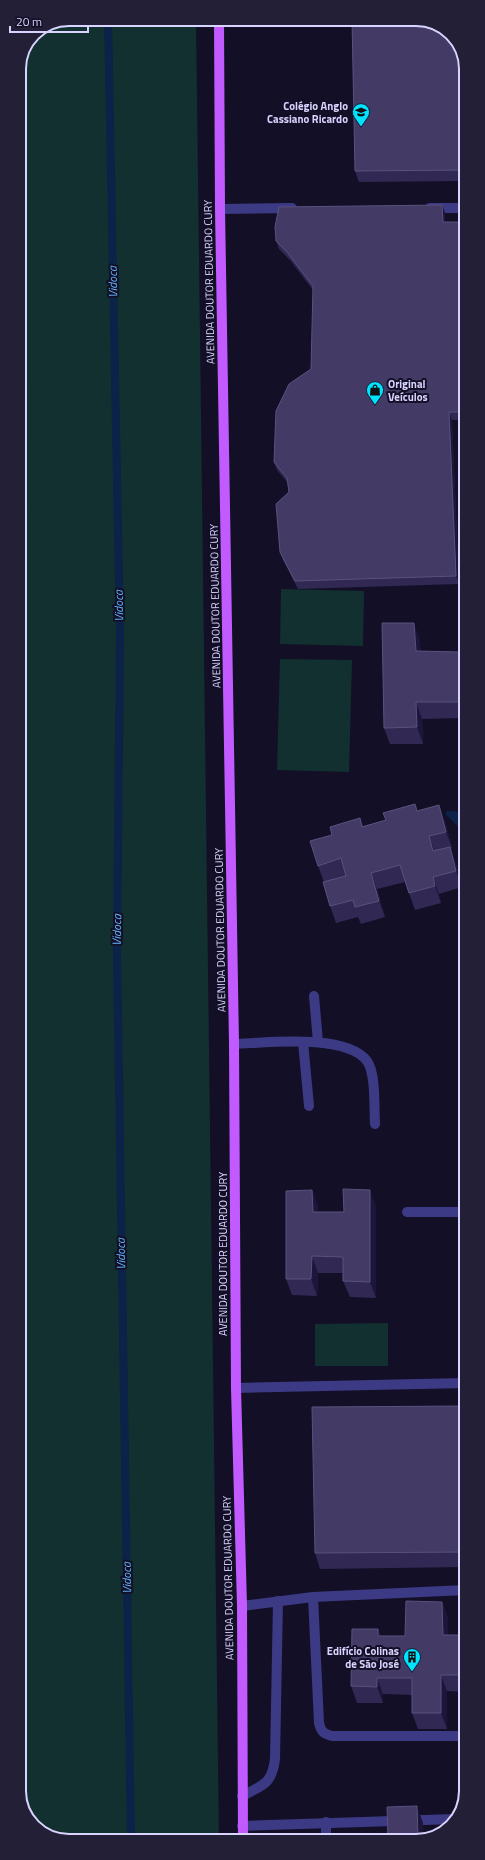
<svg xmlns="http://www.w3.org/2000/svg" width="485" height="1860" font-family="'Titillium Web',sans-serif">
<rect width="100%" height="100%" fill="#130f26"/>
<g fill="#12302f">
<polygon points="69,19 196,19 219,1841 66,1841 36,1828 20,1800 19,69 34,34"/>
<polygon points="281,589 364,591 363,646 280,644"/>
<polygon points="280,659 352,660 349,772 277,770"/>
<polygon points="388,1323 388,1366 315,1366 315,1324"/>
</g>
<polygon fill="#0c2248" points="447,811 465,812 466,861 463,858 462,830 445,814"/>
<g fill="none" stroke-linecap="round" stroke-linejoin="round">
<polyline stroke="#0c2248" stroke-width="8" points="108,19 120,632 117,953 131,1841"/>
<g stroke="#3d3a85" stroke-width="10">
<polyline points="430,208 465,208"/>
<polyline points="220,209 292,208"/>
<polyline points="314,996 318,1042"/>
<polyline points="303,1042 309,1106"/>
<path d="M234,1044C265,1043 346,1033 367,1061C376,1073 374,1109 375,1124"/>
<polyline points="236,1388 466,1383"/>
<path d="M313,1597L319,1723C321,1732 324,1734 332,1736H466"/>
<polyline points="242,1606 313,1597 466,1590"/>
<path d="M242,1796C263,1785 272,1784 275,1759L278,1601"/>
<polyline points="242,1826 455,1819"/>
<polyline points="326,1840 326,1822"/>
</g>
<polyline stroke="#3d3a85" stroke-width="10" points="407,1212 466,1212"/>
<polyline stroke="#c25bff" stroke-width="10" points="219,19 220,209 234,1044 236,1388 242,1606 243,1840"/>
</g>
<g fill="#312854">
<polygon points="465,60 465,181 359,182 355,171"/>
<polygon points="442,205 445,213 445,222 465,222 465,420 452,420 459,584 298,589 283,560 280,552 289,492 288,483 277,470 274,462 311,369 313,290 290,260 279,249 276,241"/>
<polygon points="465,623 465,738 462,729 462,718 422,719 423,744 390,744 384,728 420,640 420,651 460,652"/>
<polygon points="415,804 417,811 445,821 452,848 451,849 456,864 462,887 439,894 441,903 415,910 405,882 377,889 385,917 361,924 358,917 336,923 330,906 324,882 318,866 332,835 360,818 363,826 386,820"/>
<polygon points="312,1190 318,1207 318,1212 344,1212 376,1206 376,1298 350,1297 343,1281 343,1273 318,1273 317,1296 292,1295 286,1279"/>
<polygon points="466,1406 466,1567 320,1569 315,1553"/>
<polygon points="442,1602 448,1618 448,1635 466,1635 466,1692 447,1691 447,1729 418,1729 412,1713 412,1695 383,1694 383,1703 357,1703 351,1686 378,1629 381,1636 405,1636"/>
</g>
<g fill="#1d163a">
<polygon points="442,205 445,213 445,230 443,222"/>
<polygon points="449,412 452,420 459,584 456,576"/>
<polygon points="414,623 420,640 422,668 416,651"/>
<polygon points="416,702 422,719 423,744 417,727"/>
<polygon points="439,805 445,821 452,848 446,832"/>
<polygon points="429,836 435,853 433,851"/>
<polygon points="450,847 456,864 462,887 456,871"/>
<polygon points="371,873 377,889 385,917 379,901"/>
<polygon points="433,877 439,894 441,903 435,886"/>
<polygon points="312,1190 318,1207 319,1229 313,1212"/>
<polygon points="370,1190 376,1206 376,1298 370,1282"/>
<polygon points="312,1256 318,1273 317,1296 311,1279"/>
<polygon points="442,1602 448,1618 449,1652 443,1635"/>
<polygon points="378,1629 384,1645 378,1636"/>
<polygon points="441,1675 447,1691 447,1729 441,1713"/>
<polygon points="377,1678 383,1694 383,1703 377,1687"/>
<polygon points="417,1806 423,1823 424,1840 418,1837"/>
<polygon points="354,1834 357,1840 355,1840"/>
</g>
<g fill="#433a66" stroke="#5a527e">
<polygon points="352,19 422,19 449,32 465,60 465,170 355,171"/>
<polygon points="442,205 443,222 465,222 465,412 449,412 456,576 295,581 280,552 276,504 289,492 287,478 274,462 276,411 289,384 311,369 313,286 287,252 276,241 275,227 279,207"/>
<polygon points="382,623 414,623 416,651 460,652 461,623 465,623 465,729 462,729 462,702 416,702 417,727 384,728"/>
<polygon points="415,804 417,811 439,805 446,832 429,836 433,851 450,847 456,871 433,877 435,886 409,893 400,865 371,873 379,901 355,907 353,900 330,906 323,882 346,876 341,858 318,866 310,841 332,835 330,827 360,818 362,827 386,820 383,813"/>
<polygon points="343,1189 370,1190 370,1282 343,1281 343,1257 312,1256 311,1279 286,1279 286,1191 312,1190 313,1212 344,1212"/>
<polygon points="466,1406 466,1552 315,1553 312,1407"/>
<polygon points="406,1601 442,1602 443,1635 466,1635 466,1675 441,1675 441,1713 412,1713 412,1678 377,1678 377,1687 351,1686 352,1629 378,1629 378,1636 405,1636"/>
<polygon points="417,1806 418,1837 431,1837 425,1840 388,1840 387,1807"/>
<polygon points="332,1834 354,1834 355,1840 332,1840"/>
</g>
<defs>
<g id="school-pin" transform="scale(0.9)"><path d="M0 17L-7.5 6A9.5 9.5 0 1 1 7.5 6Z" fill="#00e5ff" stroke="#130f26"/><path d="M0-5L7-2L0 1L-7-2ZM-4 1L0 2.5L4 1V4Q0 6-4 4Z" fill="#111"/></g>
<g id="shop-pin" transform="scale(0.9)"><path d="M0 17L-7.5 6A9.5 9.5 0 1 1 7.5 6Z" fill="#00e5ff" stroke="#130f26"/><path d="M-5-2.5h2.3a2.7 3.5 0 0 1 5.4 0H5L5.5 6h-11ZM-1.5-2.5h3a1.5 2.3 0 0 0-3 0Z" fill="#111"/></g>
<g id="building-pin" transform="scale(0.9)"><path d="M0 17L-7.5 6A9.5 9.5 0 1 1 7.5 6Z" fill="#00e5ff" stroke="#130f26"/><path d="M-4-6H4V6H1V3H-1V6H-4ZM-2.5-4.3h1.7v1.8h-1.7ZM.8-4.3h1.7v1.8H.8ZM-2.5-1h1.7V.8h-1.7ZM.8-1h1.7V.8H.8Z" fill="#111"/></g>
</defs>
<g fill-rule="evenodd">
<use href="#school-pin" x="361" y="112"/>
<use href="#shop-pin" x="375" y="390"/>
<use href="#building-pin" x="412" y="1657"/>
</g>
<g text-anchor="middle" stroke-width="4" stroke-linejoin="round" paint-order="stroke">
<g font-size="11" font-weight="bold" fill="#d9d4ff" stroke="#130f26" text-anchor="end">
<text x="348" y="110">Colégio Anglo<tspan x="348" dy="13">Cassiano Ricardo</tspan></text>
<text x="388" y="388" text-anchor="start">Original<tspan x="388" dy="13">Veículos</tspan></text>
<text x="399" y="1655">Edifício Colinas<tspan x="399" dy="13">de São José</tspan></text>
</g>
<g font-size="11" fill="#d9d4ff" stroke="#130f26">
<text transform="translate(209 282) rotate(-91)" y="4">AVENIDA DOUTOR EDUARDO CURY</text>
<text transform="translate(215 606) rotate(-91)" y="4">AVENIDA DOUTOR EDUARDO CURY</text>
<text transform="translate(220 930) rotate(-91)" y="4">AVENIDA DOUTOR EDUARDO CURY</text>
<text transform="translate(223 1254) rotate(-90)" y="4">AVENIDA DOUTOR EDUARDO CURY</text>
<text transform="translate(228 1578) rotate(-91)" y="4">AVENIDA DOUTOR EDUARDO CURY</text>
</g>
<g font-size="12" font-style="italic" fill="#62b6ff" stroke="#130f26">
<text transform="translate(113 282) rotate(-91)" y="4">Vidoca</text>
<text transform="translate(119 606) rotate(-91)" y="4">Vidoca</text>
<text transform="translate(117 930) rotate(-89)" y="4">Vidoca</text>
<text transform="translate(121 1254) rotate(-91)" y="4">Vidoca</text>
<text transform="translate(127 1578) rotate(-91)" y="4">Vidoca</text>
</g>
</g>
<path d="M0 0H485V1860H0ZM69 26H416A43 43 0 0 1 459 69V1791A43 43 0 0 1 416 1834H69A43 43 0 0 1 26 1791V69A43 43 0 0 1 69 26Z" fill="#231f37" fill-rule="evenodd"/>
<path fill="none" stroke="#d9d4ff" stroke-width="2" d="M69 26H416A43 43 0 0 1 459 69V1791A43 43 0 0 1 416 1834H69A43 43 0 0 1 26 1791V69A43 43 0 0 1 69 26Z"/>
<path d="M10 26v6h78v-6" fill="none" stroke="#d9d4ff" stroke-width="2"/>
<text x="16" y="26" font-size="12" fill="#d9d4ff" stroke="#130f26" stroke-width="3" paint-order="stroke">20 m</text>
</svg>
